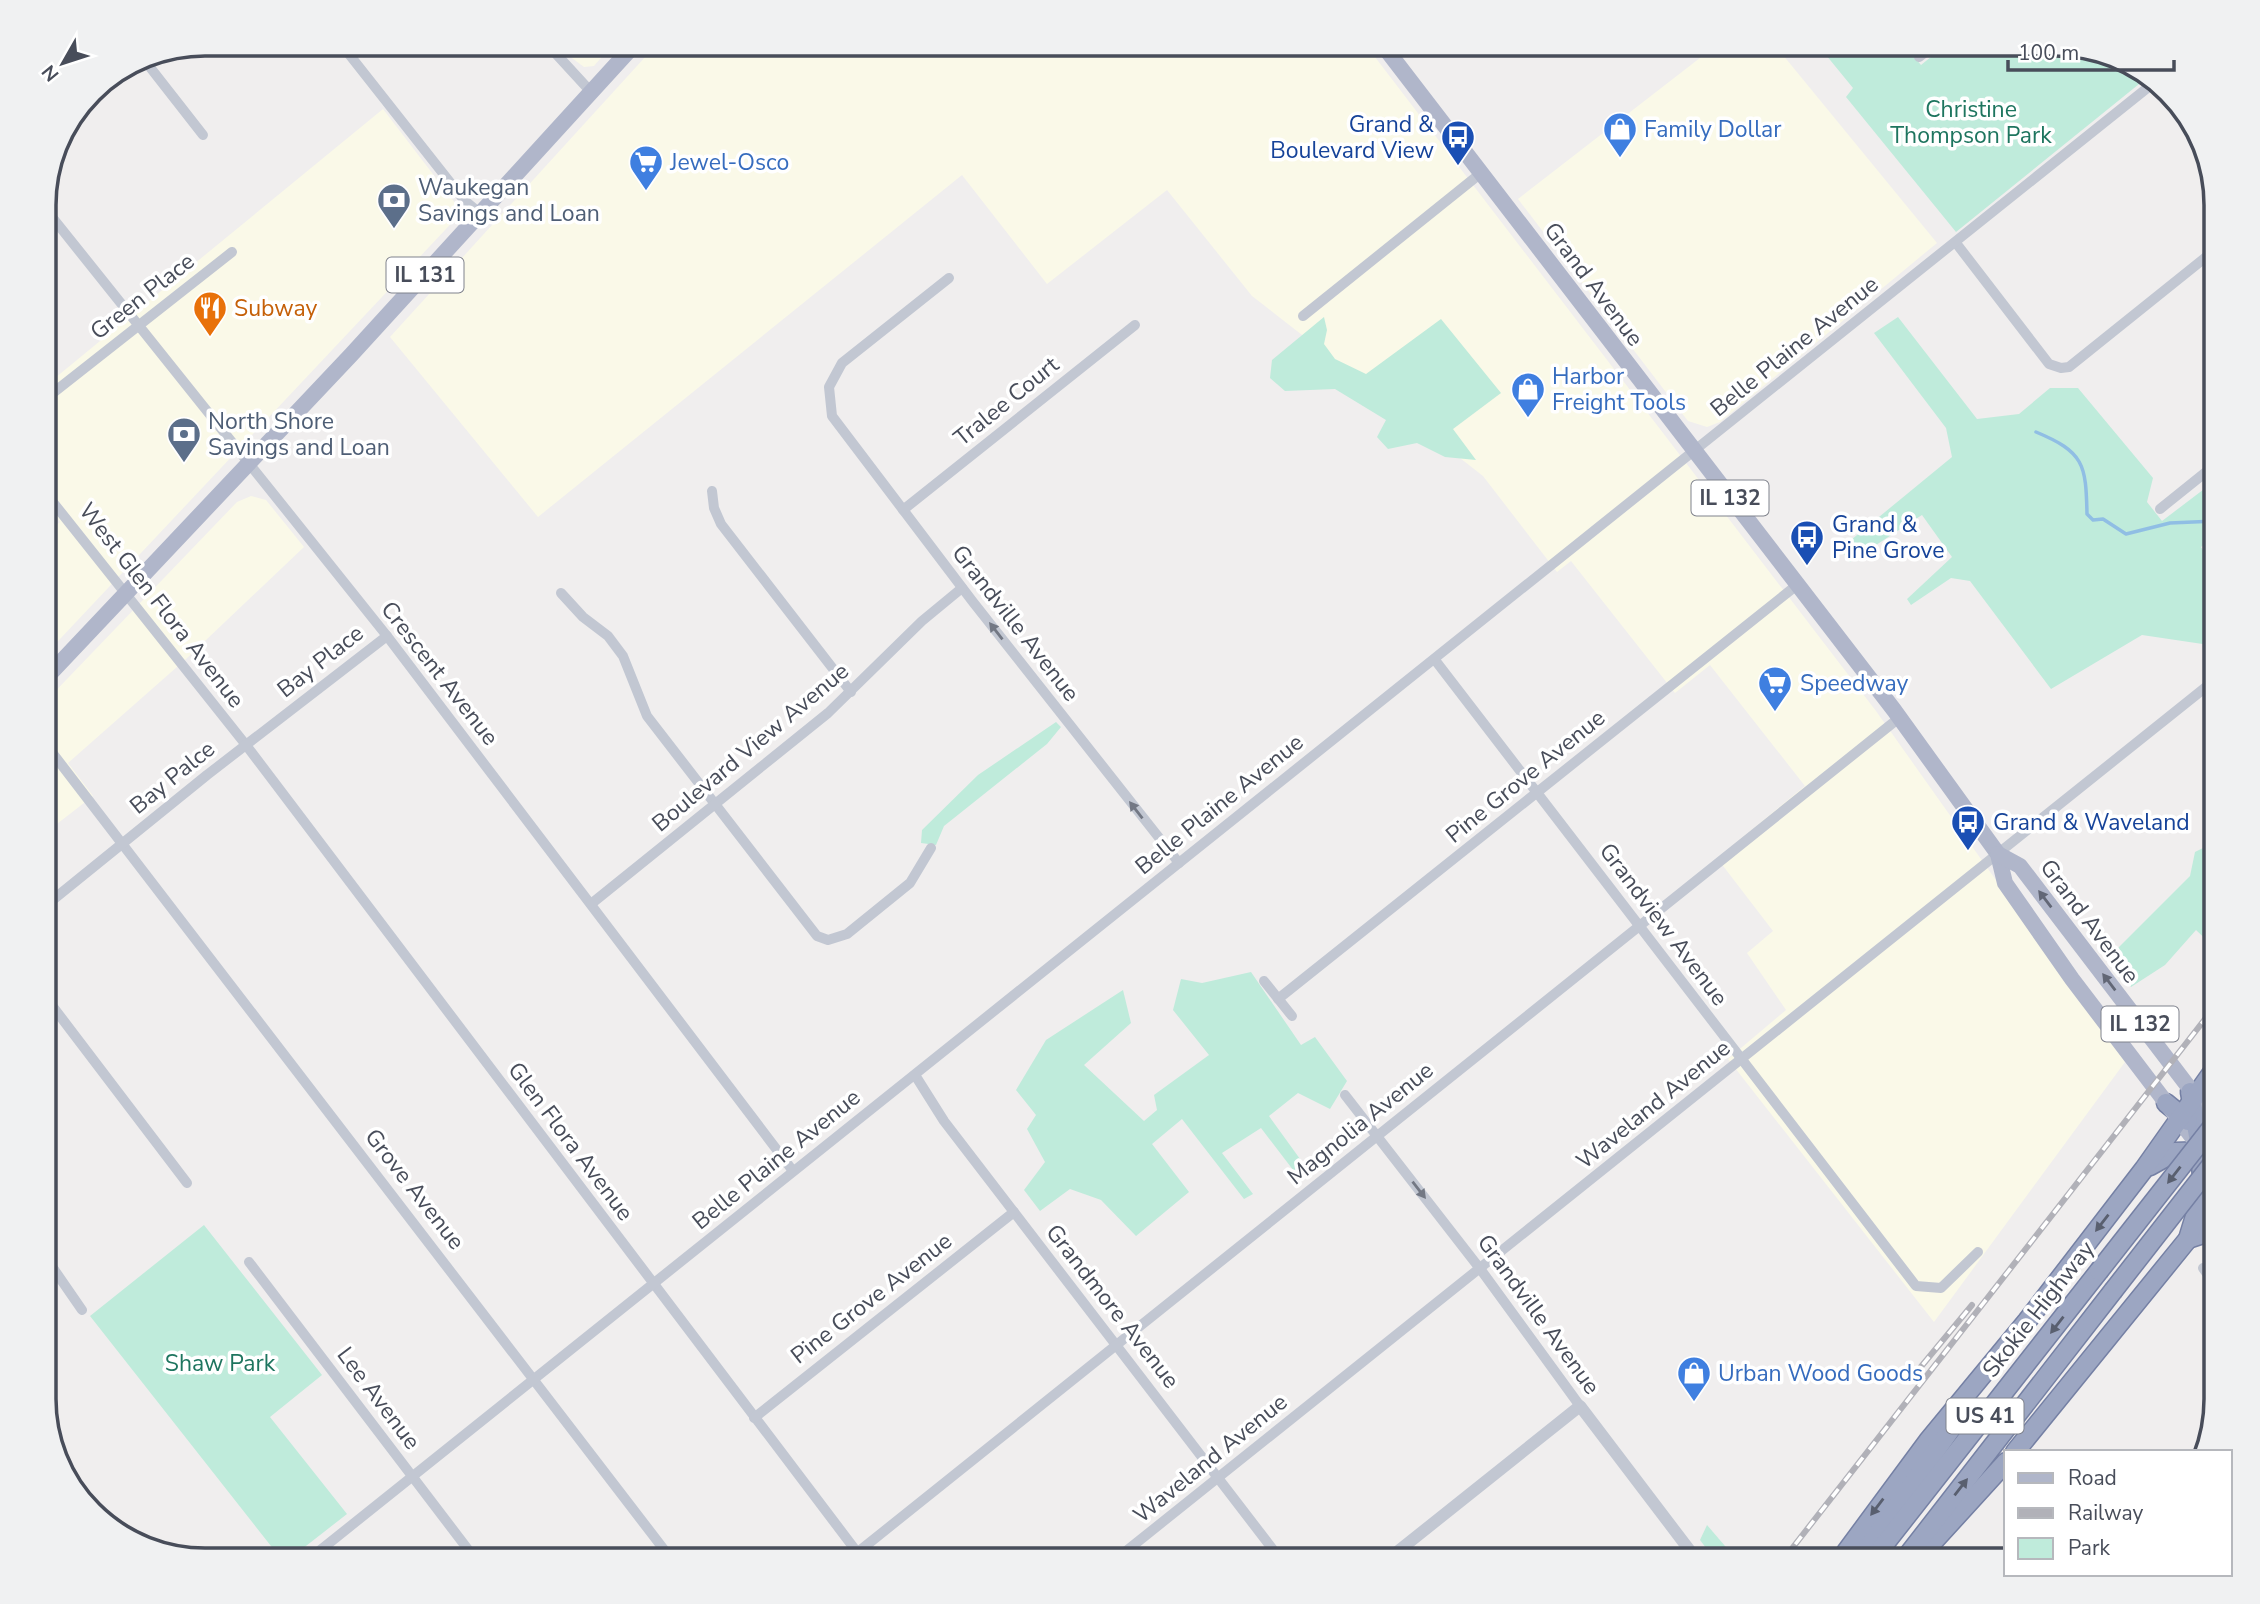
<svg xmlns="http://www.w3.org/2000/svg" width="2260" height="1604" font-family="'Nunito Sans',sans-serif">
<rect width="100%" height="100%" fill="#f0eeee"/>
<g fill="#faf9e8">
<polygon points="553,44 613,44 594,66 584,67"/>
<polygon points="657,44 1365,44 1876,711 2125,1062 1934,1322 1728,1059 1786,1010 1747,953 1773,931 1717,858 1805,786 1710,665 1675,693 1571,561 1557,572 1483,476 1252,296 1167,190 1047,284 962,175 538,517 390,337"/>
<polygon points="1718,44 1774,44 1937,243 1720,422 1707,427 1688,421 1518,199"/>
<polygon points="383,109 462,212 44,656 44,535 60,522 44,501 44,387"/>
<polygon points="251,496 266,500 304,547 186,659 68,763 93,796 44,834 44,703 237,502"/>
</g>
<g fill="#bfebdb">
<polygon points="1817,44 1903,44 1921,65 1947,44 2055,44 2149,76 1956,232 1846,97 1853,88"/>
<polygon points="1324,317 1327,330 1324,344 1335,359 1366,374 1441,319 1501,393 1453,429 1476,460 1445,457 1417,443 1388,449 1377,437 1386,420 1335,389 1285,391 1270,378 1272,360"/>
<polygon points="1898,317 1977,419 2019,414 2050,388 2078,388 2153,478 2147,502 2162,521 2216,480 2216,535 2201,547 2216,570 2216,646 2142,635 2051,689 1970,581 1951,578 1911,605 1907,599 1952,557 1922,515 1850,562 1840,549 1952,457 1946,428 1874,333"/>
<polygon points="1056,722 1061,727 1047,744 944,826 936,845 921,843 922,830 978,775"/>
<polygon points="2211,844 2216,846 2216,949 2196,930 2165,965 2131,987 2107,959 2190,876 2195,852"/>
<polygon points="1251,972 1301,1045 1315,1037 1347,1081 1330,1109 1298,1093 1269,1116 1308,1170 1300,1179 1261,1128 1222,1153 1253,1194 1244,1199 1182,1119 1152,1144 1189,1192 1136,1236 1101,1200 1070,1189 1040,1211 1024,1190 1045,1162 1027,1129 1036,1115 1016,1090 1046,1040 1123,990 1131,1023 1084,1065 1144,1121 1157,1110 1154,1095 1209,1055 1173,1010 1181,979 1202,983"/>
<polygon points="204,1225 322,1375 270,1417 347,1514 288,1560 282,1560 90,1316"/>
<polygon points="1707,1525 1737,1560 1715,1560 1700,1540"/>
</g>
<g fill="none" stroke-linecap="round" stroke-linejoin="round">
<path stroke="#90bee4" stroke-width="3.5" d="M2036,432C2084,452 2086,464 2087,514L2093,520L2103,519L2126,534L2170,523L2216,521"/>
<g stroke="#7580a4" stroke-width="21">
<g id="trunk">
<polyline points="2190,1092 2200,1147"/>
<polyline points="2166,1103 2188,1121"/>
<polyline points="2150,1166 2175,1152 2206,1151"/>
<polyline points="2188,1239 2200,1235 2216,1216"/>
<polyline points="2015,1452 2188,1239 2203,1190 2200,1151"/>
<polyline points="1923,1553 2006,1462"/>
<polyline points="1840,1560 1928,1441 2027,1321 2144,1169 2216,1067"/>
<polyline points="1859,1560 1951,1429"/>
<polyline points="1872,1560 2099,1271"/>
<polyline points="1904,1560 2113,1291"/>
</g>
</g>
<g stroke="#c2c7d2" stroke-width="10">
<polyline points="341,44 464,200 481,214"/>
<polyline points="547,44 592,93"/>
<polyline points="142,57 203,135"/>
<polyline points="1919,57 1936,44"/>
<polyline points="44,207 387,636 793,1171"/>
<polyline points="1956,243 2049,364 2061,368 2069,367 2216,249"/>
<polyline points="949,278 842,363 829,387 832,416 973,602 1179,863"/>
<polyline points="1303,316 1481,173"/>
<polyline points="44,400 232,252"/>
<polyline points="44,491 246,745 863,1560"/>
<polyline points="712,491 714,508 721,524 851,692"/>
<polyline points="2160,509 2216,464"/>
<polyline points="903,510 1135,325"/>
<polyline points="561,593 583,617 608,636 623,656 647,716 817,936 828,940 847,934 910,883 931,848"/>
<polyline points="1435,660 1916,1286 1941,1288 1978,1252"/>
<polyline points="44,742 672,1560"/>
<polyline points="591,904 828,713 922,621 962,588"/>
<polyline points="44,907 207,775 387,636"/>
<polyline points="1264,981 1292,1016"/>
<polyline points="44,995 187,1183"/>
<polyline points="1278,999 1797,585"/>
<polyline points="915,1075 944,1121 1281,1560"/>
<polyline points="1345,1095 1481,1270 1580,1406"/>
<polyline points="44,1255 82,1310"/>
<polyline points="249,1262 476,1560"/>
<polyline points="2203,1268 2216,1286"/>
<polyline points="754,1418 1014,1212"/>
<polyline points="308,1560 2156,81"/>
<polyline points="848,1560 1899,718"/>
<polyline points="1115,1560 2216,679"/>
</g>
<polyline stroke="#c2c7d2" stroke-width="12" points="1387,1560 1580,1406 1697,1560"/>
<g stroke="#b0b6ca" stroke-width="16">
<polyline points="1382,44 1894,710 1998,854 2005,883 2072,979 2202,1150"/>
<polyline points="44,680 351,355 635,44"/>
<polyline points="1998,854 2020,866 2216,1123"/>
</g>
<use href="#trunk" stroke="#9ca6c2" stroke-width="18"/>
<g stroke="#b1b1b8" stroke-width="6">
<g id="rail">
<polyline points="1910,1380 1972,1305"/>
<polyline points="1783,1560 2216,1005"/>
</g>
</g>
<use href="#rail" stroke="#fff" stroke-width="3.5" stroke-dasharray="10" stroke-linecap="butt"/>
<g stroke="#7580a4" stroke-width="21" stroke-linecap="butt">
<g id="trunk-bridge">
<polyline points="2099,1271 2216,1122"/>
<polyline points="2113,1291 2216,1159"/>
</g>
</g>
<use href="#trunk-bridge" stroke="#9ca6c2" stroke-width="18"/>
</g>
<defs><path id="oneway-solid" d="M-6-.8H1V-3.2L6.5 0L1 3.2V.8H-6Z" transform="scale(1.75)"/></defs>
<g fill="#737884">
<use href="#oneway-solid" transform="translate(996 631) rotate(-128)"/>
<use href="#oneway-solid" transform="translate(1136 810) rotate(-128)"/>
<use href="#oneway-solid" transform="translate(1419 1190) rotate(52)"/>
</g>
<g fill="#626776">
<use href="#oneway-solid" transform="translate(2045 899) rotate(-127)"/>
<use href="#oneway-solid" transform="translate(2109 982) rotate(-127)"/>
</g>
<g fill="#595f6f">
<use href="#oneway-solid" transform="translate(2174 1175) rotate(128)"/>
<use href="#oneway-solid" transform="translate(2102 1223) rotate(128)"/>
<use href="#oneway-solid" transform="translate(2057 1325) rotate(128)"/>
<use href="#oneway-solid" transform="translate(1961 1487) rotate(-52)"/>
<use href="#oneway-solid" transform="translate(1877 1507) rotate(127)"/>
</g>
<defs>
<g id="shop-pin" transform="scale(1.75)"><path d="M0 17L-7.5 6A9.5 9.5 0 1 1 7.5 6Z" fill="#3f7fe0" stroke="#fff"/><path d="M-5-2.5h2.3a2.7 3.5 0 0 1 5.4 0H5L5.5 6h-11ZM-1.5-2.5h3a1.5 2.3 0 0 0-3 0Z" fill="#fff"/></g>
<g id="bus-pin" transform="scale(1.75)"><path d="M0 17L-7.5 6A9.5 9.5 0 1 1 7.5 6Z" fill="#1a4fb4" stroke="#fff"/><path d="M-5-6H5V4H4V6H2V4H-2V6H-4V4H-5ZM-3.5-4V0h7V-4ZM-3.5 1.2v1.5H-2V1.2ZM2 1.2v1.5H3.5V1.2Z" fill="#fff"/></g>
<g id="supermarket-pin" transform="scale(1.75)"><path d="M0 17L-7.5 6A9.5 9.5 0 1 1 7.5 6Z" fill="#3f7fe0" stroke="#fff"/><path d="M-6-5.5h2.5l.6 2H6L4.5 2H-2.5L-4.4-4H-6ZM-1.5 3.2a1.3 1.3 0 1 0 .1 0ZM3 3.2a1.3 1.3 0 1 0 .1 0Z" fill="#fff"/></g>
<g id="bank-pin" transform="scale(1.75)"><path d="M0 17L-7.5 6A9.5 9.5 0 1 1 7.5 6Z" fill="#5c6f8a" stroke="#fff"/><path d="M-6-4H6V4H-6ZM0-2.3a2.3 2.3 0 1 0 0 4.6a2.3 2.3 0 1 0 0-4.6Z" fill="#fff"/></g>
<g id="restaurant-pin" transform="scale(1.75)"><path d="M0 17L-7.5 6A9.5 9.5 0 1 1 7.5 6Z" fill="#e8710a" stroke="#fff"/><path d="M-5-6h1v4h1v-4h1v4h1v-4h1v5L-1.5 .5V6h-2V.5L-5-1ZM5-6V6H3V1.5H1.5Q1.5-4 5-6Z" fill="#fff"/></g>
</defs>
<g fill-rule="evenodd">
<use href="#shop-pin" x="1620" y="129"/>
<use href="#bus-pin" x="1458" y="137"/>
<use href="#supermarket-pin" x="646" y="162"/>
<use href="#bank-pin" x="394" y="200"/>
<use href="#restaurant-pin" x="210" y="308"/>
<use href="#shop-pin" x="1528" y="389"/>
<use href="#bank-pin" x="184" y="434"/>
<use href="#bus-pin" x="1807" y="537"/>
<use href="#supermarket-pin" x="1775" y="683"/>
<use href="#bus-pin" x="1968" y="822"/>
<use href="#shop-pin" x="1694" y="1373"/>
</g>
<g text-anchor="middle" stroke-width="7" stroke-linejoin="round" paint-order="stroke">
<g fill="#fff" stroke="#7f828c" stroke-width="2">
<rect x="386.5" y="257.5" width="77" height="35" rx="5"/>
<rect x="1691.5" y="480.5" width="77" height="35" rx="5"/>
<rect x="2101.5" y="1006.5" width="77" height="35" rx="5"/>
<rect x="1946.5" y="1398.5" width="77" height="35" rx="5"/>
</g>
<g font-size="21" font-weight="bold" fill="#484d5a">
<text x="425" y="282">IL 131</text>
<text x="1730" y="505">IL 132</text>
<text x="2140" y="1031">IL 132</text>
<text x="1985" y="1423">US 41</text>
</g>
<g font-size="23" fill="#1e755f" stroke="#fff">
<text x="1971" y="117">Christine<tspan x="1971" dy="26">Thompson Park</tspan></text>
<text x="220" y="1371">Shaw Park</text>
</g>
<g font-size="23" fill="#164399" stroke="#fff" text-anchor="start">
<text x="1434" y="132" text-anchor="end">Grand &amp;<tspan x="1434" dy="26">Boulevard View</tspan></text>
<text x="1832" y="532">Grand &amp;<tspan x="1832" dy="26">Pine Grove</tspan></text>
<text x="1993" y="830">Grand &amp; Waveland</text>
</g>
<g font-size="23" fill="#366cbe" stroke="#fff" text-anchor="start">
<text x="1644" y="137">Family Dollar</text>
<text x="670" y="170">Jewel-Osco</text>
<text x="1552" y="384">Harbor<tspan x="1552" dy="26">Freight Tools</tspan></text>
<text x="1800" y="691">Speedway</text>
<text x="1718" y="1381">Urban Wood Goods</text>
</g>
<g font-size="23" fill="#4e5e75" stroke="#fff" text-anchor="start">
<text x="418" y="195">Waukegan<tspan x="418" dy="26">Savings and Loan</tspan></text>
<text x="208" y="429">North Shore<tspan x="208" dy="26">Savings and Loan</tspan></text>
</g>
<g font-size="23" fill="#484d5a" stroke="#fff">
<text transform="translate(1594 284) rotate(53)" y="8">Grand Avenue</text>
<text transform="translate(142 296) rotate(-38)" y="8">Green Place</text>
<text transform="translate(1794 346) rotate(-39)" y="8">Belle Plaine Avenue</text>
<text transform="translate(1006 401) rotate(-39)" y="8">Tralee Court</text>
<text transform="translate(162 605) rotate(52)" y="8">West Glen Flora Avenue</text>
<text transform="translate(1016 623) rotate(52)" y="8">Grandville Avenue</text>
<text transform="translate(320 661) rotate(-38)" y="8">Bay Place</text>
<text transform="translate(440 673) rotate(52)" y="8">Crescent Avenue</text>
<text transform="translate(750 747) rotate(-40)" y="8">Boulevard View Avenue</text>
<text transform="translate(1525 776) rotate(-39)" y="8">Pine Grove Avenue</text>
<text transform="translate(172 777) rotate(-39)" y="8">Bay Palce</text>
<text transform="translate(1219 804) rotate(-39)" y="8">Belle Plaine Avenue</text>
<text transform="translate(2090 921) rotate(53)" y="8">Grand Avenue</text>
<text transform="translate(1664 924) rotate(53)" y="8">Grandview Avenue</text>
<text transform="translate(1653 1104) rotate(-39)" y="8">Waveland Avenue</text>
<text transform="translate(1360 1123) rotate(-39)" y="8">Magnolia Avenue</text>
<text transform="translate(571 1141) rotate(53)" y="8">Glen Flora Avenue</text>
<text transform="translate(776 1159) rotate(-39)" y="8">Belle Plaine Avenue</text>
<text transform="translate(415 1189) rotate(52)" y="8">Grove Avenue</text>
<text transform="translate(871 1298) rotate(-38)" y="8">Pine Grove Avenue</text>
<text transform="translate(1113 1306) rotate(52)" y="8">Grandmore Avenue</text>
<text transform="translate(2038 1309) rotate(-52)" y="8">Skokie Highway</text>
<text transform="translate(1539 1314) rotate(54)" y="8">Grandville Avenue</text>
<text transform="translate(379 1398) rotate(53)" y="8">Lee Avenue</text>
<text transform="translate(1210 1458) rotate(-39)" y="8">Waveland Avenue</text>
</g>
<g font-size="23" fill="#c56008" stroke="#fff" text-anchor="start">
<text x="234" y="316">Subway</text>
</g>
</g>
<path d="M0 0H2260V1604H0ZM205 56H2055A149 149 0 0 1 2204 205V1399A149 149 0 0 1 2055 1548H205A149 149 0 0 1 56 1399V205A149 149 0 0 1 205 56Z" fill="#f0f1f2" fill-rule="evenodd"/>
<path fill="none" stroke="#484d5a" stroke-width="3.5" d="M205 56H2055A149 149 0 0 1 2204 205V1399A149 149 0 0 1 2055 1548H205A149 149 0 0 1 56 1399V205A149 149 0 0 1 205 56Z"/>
<rect x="2004" y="1450" width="228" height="126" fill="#ffffff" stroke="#b6b8bd" stroke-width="2"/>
<rect x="2018" y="1473" width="35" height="10" fill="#b0b6ca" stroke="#b6b8bd" stroke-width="2"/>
<text x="2068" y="1485" font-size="21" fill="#484d5a">Road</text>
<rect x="2018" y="1508" width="35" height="10" fill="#b1b1b8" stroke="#b6b8bd" stroke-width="2"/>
<text x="2068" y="1520" font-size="21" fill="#484d5a">Railway</text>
<rect x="2018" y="1538" width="35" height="21" fill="#bfebdb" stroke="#b6b8bd" stroke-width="2"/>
<text x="2068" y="1555" font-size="21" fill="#484d5a">Park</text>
<g transform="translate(63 63) rotate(231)" stroke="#ffffff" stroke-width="5" paint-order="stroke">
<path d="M0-5L12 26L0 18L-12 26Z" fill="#484d5a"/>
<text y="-10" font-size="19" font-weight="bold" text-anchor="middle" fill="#484d5a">N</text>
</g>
<path d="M2008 60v10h166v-10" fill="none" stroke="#484d5a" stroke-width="3.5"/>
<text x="2018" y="60" font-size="21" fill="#484d5a" stroke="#ffffff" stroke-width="5" paint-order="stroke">100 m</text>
</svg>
